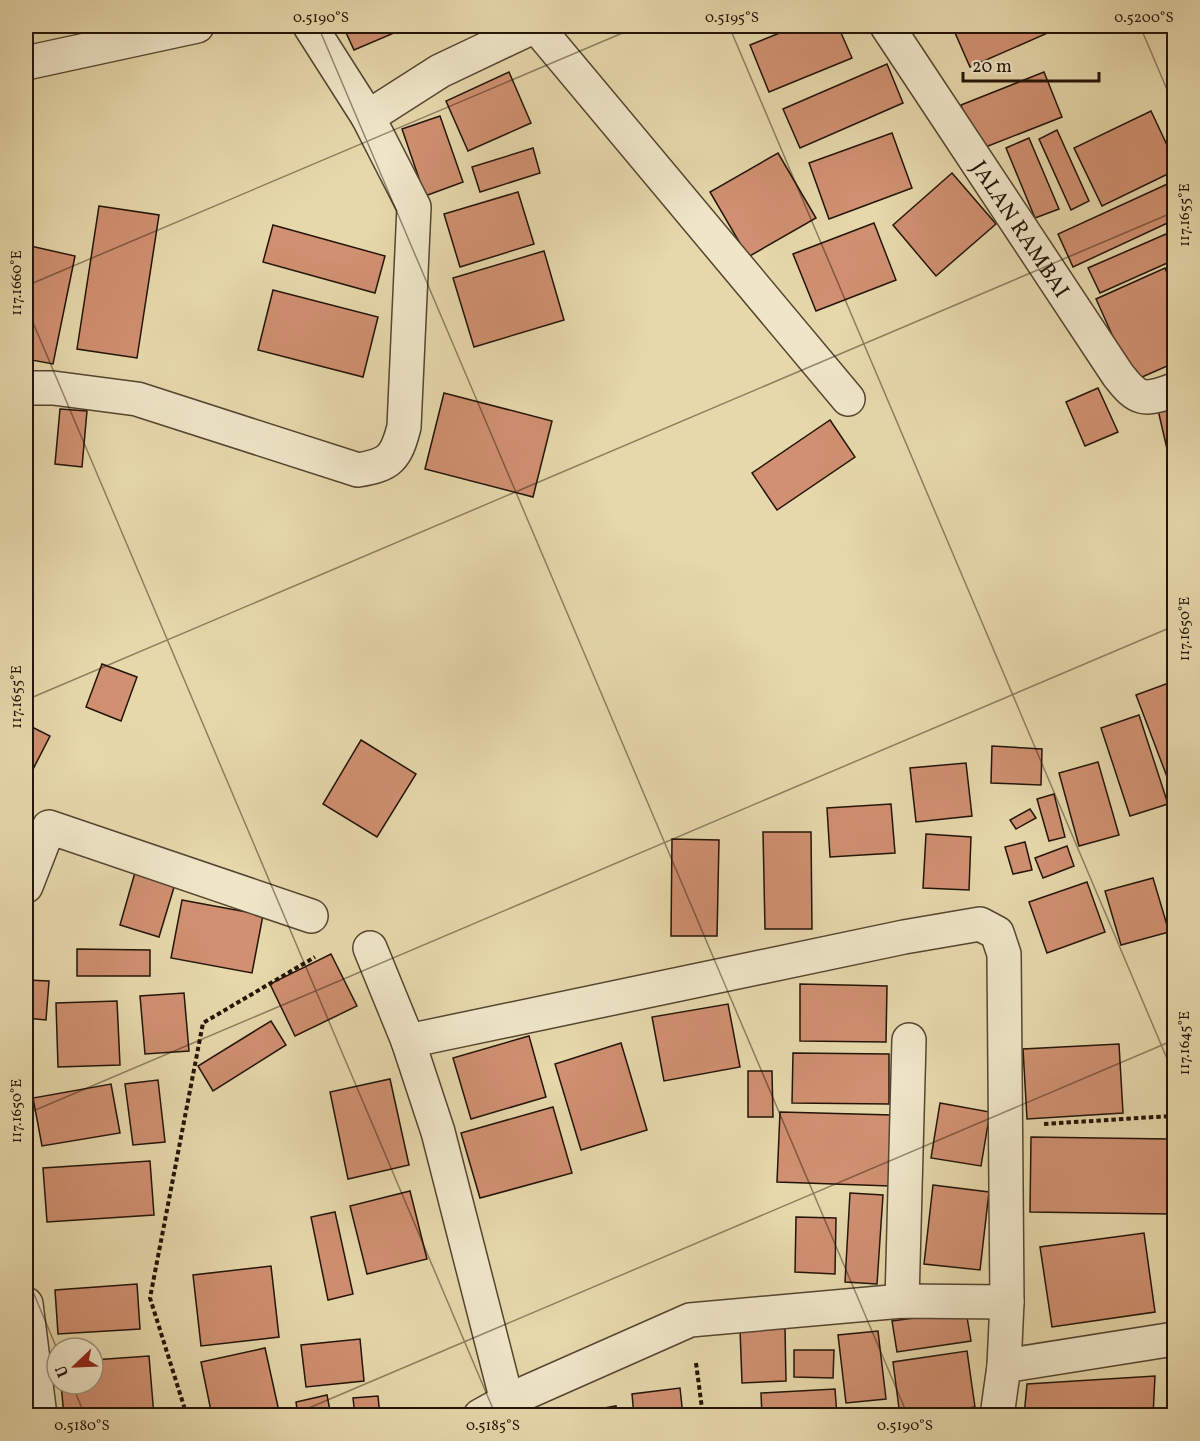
<svg xmlns="http://www.w3.org/2000/svg" width="1200" height="1441" font-family="Vollkorn,serif">
<rect width="100%" height="100%" fill="#e6d8ab"/>
<filter id="stains"><feTurbulence type="fractalNoise" baseFrequency=".00333" numOctaves="4"/><feColorMatrix values="0 0 0 0 .2 0 0 0 0 .09 0 0 0 0 .02 0 0 0 .5 -.17"/></filter>
<radialGradient id="worn" r=".72"><stop offset=".6" stop-color="#630" stop-opacity="0"/><stop offset="1" stop-color="#630" stop-opacity=".3"/></radialGradient>
<g fill="#d09071" stroke="#231408" stroke-width="1.5">
<polygon points="343,26 398,26 401,30 354,50"/>
<polygon points="797,26 838,26 852,58 769,92 750,45"/>
<polygon points="952,26 1047,26 1050,32 970,67"/>
<polygon points="887,64 903,103 800,148 783,109"/>
<polygon points="509,72 531,123 468,151 446,101"/>
<polygon points="1044,72 1062,117 978,150 961,105"/>
<polygon points="1151,111 1174,160 1174,171 1102,206 1074,148"/>
<polygon points="440,116 463,182 425,196 402,129"/>
<polygon points="1057,130 1089,201 1071,210 1039,139"/>
<polygon points="892,133 912,188 829,219 809,163"/>
<polygon points="1029,138 1059,209 1035,218 1006,148"/>
<polygon points="533,148 540,173 480,192 472,167"/>
<polygon points="778,153 816,218 748,257 710,192"/>
<polygon points="952,173 996,224 936,276 893,225"/>
<polygon points="1174,181 1174,220 1073,267 1058,234"/>
<polygon points="518,192 534,244 460,267 444,214"/>
<polygon points="99,206 159,215 137,358 77,349"/>
<polygon points="874,223 896,280 816,311 793,254"/>
<polygon points="273,225 385,256 375,293 263,262"/>
<polygon points="1173,231 1174,260 1100,293 1088,268"/>
<polygon points="26,245 75,256 53,364 26,359"/>
<polygon points="544,251 564,320 474,347 453,278"/>
<polygon points="1165,268 1174,290 1174,363 1133,381 1096,299"/>
<polygon points="273,290 378,317 363,377 258,350"/>
<polygon points="1098,388 1118,432 1085,446 1066,402"/>
<polygon points="444,393 552,421 533,497 425,469"/>
<polygon points="1174,406 1174,479 1158,410"/>
<polygon points="60,409 87,411 82,467 55,464"/>
<polygon points="830,420 855,457 777,510 752,473"/>
<polygon points="102,664 137,677 121,721 86,707"/>
<polygon points="1174,681 1174,780 1169,782 1136,695"/>
<polygon points="1139,715 1168,804 1130,816 1101,728"/>
<polygon points="26,724 50,736 27,781 26,780"/>
<polygon points="361,740 416,774 377,837 323,804"/>
<polygon points="992,746 1042,749 1041,785 991,783"/>
<polygon points="1098,762 1119,835 1079,846 1059,773"/>
<polygon points="966,763 972,816 916,822 910,768"/>
<polygon points="1054,794 1065,837 1049,841 1037,799"/>
<polygon points="891,804 895,853 830,857 827,808"/>
<polygon points="1030,809 1036,818 1016,829 1010,820"/>
<polygon points="763,832 811,832 812,929 765,929"/>
<polygon points="926,834 971,837 969,890 923,888"/>
<polygon points="672,839 719,840 717,936 671,936"/>
<polygon points="1025,842 1032,870 1013,874 1005,847"/>
<polygon points="1067,846 1074,866 1043,878 1035,858"/>
<polygon points="138,862 178,874 159,937 120,925"/>
<polygon points="1153,878 1169,932 1121,945 1105,891"/>
<polygon points="1087,882 1105,932 1047,953 1029,902"/>
<polygon points="182,900 263,915 252,973 171,958"/>
<polygon points="77,949 150,950 150,976 77,976"/>
<polygon points="331,954 357,1006 295,1036 270,984"/>
<polygon points="26,980 49,981 46,1020 26,1018"/>
<polygon points="800,984 887,986 886,1042 800,1041"/>
<polygon points="184,993 189,1051 145,1054 140,996"/>
<polygon points="117,1001 120,1065 58,1067 56,1003"/>
<polygon points="728,1004 740,1067 664,1081 652,1017"/>
<polygon points="271,1021 286,1045 213,1091 198,1066"/>
<polygon points="529,1036 546,1097 471,1119 453,1058"/>
<polygon points="621,1043 647,1130 581,1150 555,1064"/>
<polygon points="1119,1044 1123,1113 1027,1119 1023,1049"/>
<polygon points="793,1053 889,1054 889,1104 792,1103"/>
<polygon points="748,1071 772,1071 773,1117 748,1117"/>
<polygon points="390,1079 409,1165 348,1179 330,1092"/>
<polygon points="158,1080 165,1142 133,1145 125,1084"/>
<polygon points="111,1084 120,1133 42,1146 33,1098"/>
<polygon points="940,1103 990,1112 981,1166 931,1158"/>
<polygon points="553,1107 572,1173 480,1198 461,1133"/>
<polygon points="780,1112 892,1115 890,1186 777,1182"/>
<polygon points="1031,1137 1169,1139 1169,1214 1030,1212"/>
<polygon points="150,1161 154,1215 47,1222 43,1168"/>
<polygon points="933,1185 989,1192 980,1270 924,1264"/>
<polygon points="410,1191 427,1259 367,1274 350,1206"/>
<polygon points="850,1193 883,1195 877,1284 845,1282"/>
<polygon points="335,1212 353,1294 328,1300 311,1217"/>
<polygon points="796,1217 836,1218 835,1274 795,1272"/>
<polygon points="1144,1233 1155,1312 1052,1327 1040,1247"/>
<polygon points="271,1266 279,1337 201,1346 193,1275"/>
<polygon points="137,1284 140,1329 58,1334 55,1290"/>
<polygon points="966,1311 971,1341 897,1352 892,1321"/>
<polygon points="785,1327 786,1381 742,1383 740,1329"/>
<polygon points="878,1331 886,1399 846,1403 838,1335"/>
<polygon points="360,1339 364,1381 306,1387 301,1345"/>
<polygon points="265,1348 280,1416 212,1416 201,1362"/>
<polygon points="794,1350 834,1350 833,1378 794,1377"/>
<polygon points="967,1351 975,1407 918,1416 900,1416 893,1362"/>
<polygon points="149,1356 154,1416 64,1416 61,1384 93,1384 93,1360"/>
<polygon points="1155,1376 1153,1416 1024,1416 1027,1384"/>
<polygon points="680,1388 683,1416 634,1416 632,1394"/>
<polygon points="835,1389 837,1416 762,1416 761,1393"/>
<polygon points="327,1395 331,1416 298,1416 296,1402"/>
<polygon points="378,1396 380,1416 355,1416 353,1398"/>
<polygon points="616,1406 617,1416 559,1416"/>
</g>
<g fill="none" stroke-linecap="round" stroke-linejoin="round">
<g stroke="#544531" stroke-width="36">
<g id="street">
<polyline points="310,26 368,117"/>
<polyline points="536,26 848,399"/>
<path id="s1" d="M887,26L1118,375C1138,401 1144,401 1174,390"/>
<polyline points="26,63 197,26"/>
<path d="M26,388H53L137,399L358,470C390,465 396,458 404,427L414,207L368,117L440,71L535,26"/>
<polyline points="26,886 49,827 311,916"/>
<polyline points="370,948 408,1041 438,1132 507,1401"/>
<polyline points="408,1041 904,937 980,924 997,933 1004,954 1007,1302 1004,1366 997,1416"/>
<polyline points="902,1301 909,1040"/>
<polyline points="26,1304 40,1416"/>
<polyline points="1004,1366 1174,1339"/>
<polyline points="480,1416 507,1401 690,1320 902,1301 1007,1302"/>
</g>
</g>
<g stroke="#231408" stroke-width="4" stroke-dasharray="4.5 3" stroke-linecap="butt">
<polyline points="1044,1124 1171,1116 1174,1082"/>
<polyline points="696,1363 703,1416"/>
<polyline points="187,1416 150,1298 203,1023 315,957"/>
</g>
<use href="#street" stroke="#efe6c8" stroke-width="33"/>
</g>
<path fill="none" stroke="#231408" stroke-width="1.5" stroke-opacity="0.45" d="M318,26L908,1416M729,26L1174,1075M1140,26L1174,106M26,286L639,26M26,306L496,1416M26,700L1174,212M26,1114L1174,626M26,1275L57,1349M72,1384L85,1416M290,1416L1174,1040"/>
<g text-anchor="middle" stroke-width="6" stroke-linejoin="round" paint-order="stroke">
<g font-size="22" fill="#231408" stroke="#efe6c8">
<text dy="8" stroke="none"><textPath href="#s1" startOffset="243">JALAN RAMBAI</textPath></text>
</g>
</g>
<rect width="1200" height="1441" fill="none" stroke="#e6d8ab" stroke-width="66"/>
<g transform="translate(75 1366) rotate(247)"><circle r="28" fill="#efe6c8" stroke="#9d927b" stroke-width="1.5"/>
<path d="M0-4.5L10 22L0 15L-10 22Z" fill="#8f2418"/>
<text y="-9" font-size="16" font-weight="bold" text-anchor="middle" fill="#231408">U</text>
</g>
<path d="M963 72v9h136v-9" fill="none" stroke="#231408" stroke-width="3"/>
<text x="972" y="72" font-size="18" fill="#231408" stroke="#efe6c8" stroke-width="4.5" paint-order="stroke">20 m</text>
<rect x="33" y="33" width="1134" height="1375" fill="none" stroke="#231408" stroke-width="2"/>
<g font-size="15" text-anchor="middle" fill="#231408">
<text x="321" y="22">0.5190°S</text>
<text x="732" y="22">0.5195°S</text>
<text x="1144" y="22">0.5200°S</text>
<text transform="translate(1184 215) rotate(-90)" y="5">117.1655°E</text>
<text transform="translate(16 283) rotate(-90)" y="5">117.1660°E</text>
<text transform="translate(1184 629) rotate(-90)" y="5">117.1650°E</text>
<text transform="translate(16 697) rotate(-90)" y="5">117.1655°E</text>
<text transform="translate(1184 1043) rotate(-90)" y="5">117.1645°E</text>
<text transform="translate(16 1111) rotate(-90)" y="5">117.1650°E</text>
<text x="82" y="1430">0.5180°S</text>
<text x="493" y="1430">0.5185°S</text>
<text x="905" y="1430">0.5190°S</text>
</g>
<rect width="100%" height="100%" filter="url(#stains)"/>
<rect width="100%" height="100%" fill="url(#worn)"/>
</svg>
